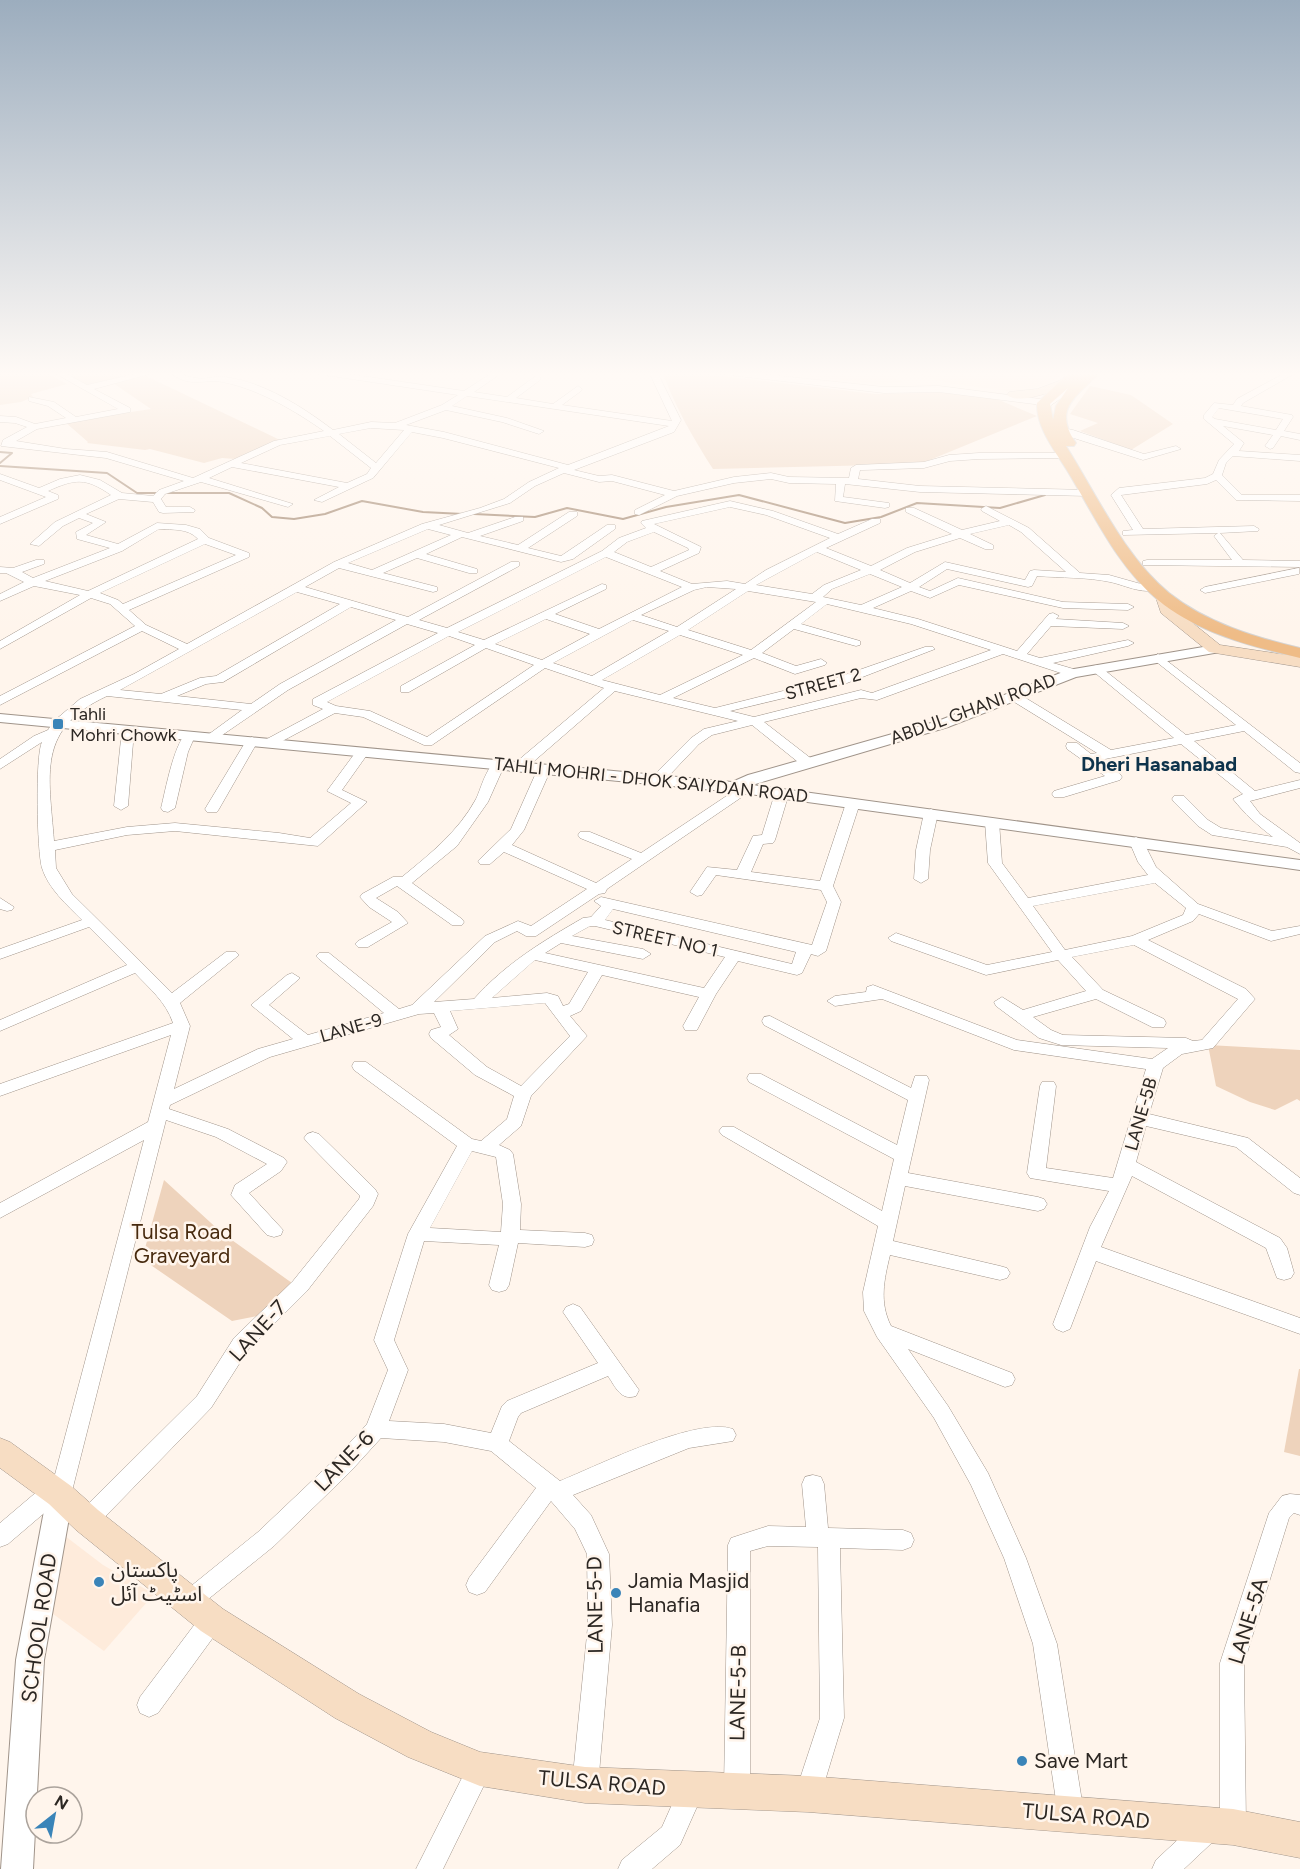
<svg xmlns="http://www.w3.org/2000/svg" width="1300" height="1869" font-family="Figtree,'Noto Sans Arabic',sans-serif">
<rect width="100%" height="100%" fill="#fff5ec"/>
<g fill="#feebdb">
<polygon points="767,372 902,372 895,378 903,382 879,384"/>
<polygon points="908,372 1066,372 1048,384 1017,392 953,384"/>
<polygon points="65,1536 103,1565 154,1594 104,1651 49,1611"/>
</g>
<g fill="#eed3bc">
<polygon points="0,372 45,372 67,384 31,394 33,397 21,402 0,405"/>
<polygon points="58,372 124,372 133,375 86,386"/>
<path d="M665,372H687L875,394L953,392L999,400L1037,416L920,464L713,469C693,438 676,408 663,374Z"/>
<polygon points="146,376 280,440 235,459 222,458 204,463 150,449 145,450 87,443 88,442 65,422 151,409 113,383"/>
<polygon points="1090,386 1131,395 1173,424 1131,450 1080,431 1098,423 1070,414"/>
<polygon points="1208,1045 1300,1050 1300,1101 1297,1099 1275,1110 1250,1102 1216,1086"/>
<polygon points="164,1180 222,1233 299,1288 273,1313 232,1321 142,1259"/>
<polygon points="1299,1369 1300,1369 1300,1456 1284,1452"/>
</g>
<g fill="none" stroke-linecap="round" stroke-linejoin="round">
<g stroke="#9b7d63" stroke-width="2">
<polyline points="0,452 12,453 0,463"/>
<polyline points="0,466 107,473 137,493 229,493 262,508 272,517 294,519 325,514 362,501 423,512 463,514"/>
<polyline points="474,514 535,517 567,508 623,519 666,507 739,495 845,523 881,517 917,503 1000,508 1045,495"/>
</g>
<g stroke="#a0948a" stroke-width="1">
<g id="minor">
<path d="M53,372H63L87,385L143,372H157L94,389L130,408V412L37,429L16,441L66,449L107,452L193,478L274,441L324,431C295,411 262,391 227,383C205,377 191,390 169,372C179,372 186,377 196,378C205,380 215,376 224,377C262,381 303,407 333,430L371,422L395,423L442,405L458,395L318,374L314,372H335L464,391L493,372H503L474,392L507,397L537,375L541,378L540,380L516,398L553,404L578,386L582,389L581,391L562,405L672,421L649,372H657L681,420L674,432L574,470L599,476L612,475L674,491L734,477L771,473L789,477L849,478L851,468L856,465L924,462L949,455L979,453H1066L1071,456L1069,458L979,459L950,461L924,468L863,470H860L858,479L920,486L1088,490L1093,493L1088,496L920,492L845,484L843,497L889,503V507L885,508L835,501L836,484L789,483L771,479L734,483L677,496L639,515L635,514V510L665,495L612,481L599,482L564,473L535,486L510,503L439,525L468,533L515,517H523V521L480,536L518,545L569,512H577V516L528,548L561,556L607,525H615V529L573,559L561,562L462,537L426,554L477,569V573H469L417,558L383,573L437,587V591L433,592L339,568L305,587L408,617L511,562H519V566L419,620L447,628L602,551L619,538L646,528L641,523L642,521L730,501L773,511L838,534L872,519H880V523L826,548L871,566L907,548L952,534L906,512V508H914L962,530L1000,521L982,511L981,509L986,506L1029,528L1080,573L1109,575L1141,584H1155L1160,587C1147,597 1125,585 1110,582C1087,577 1061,578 1037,576L1032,586L1028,587L947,569L919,587L930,591L958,578L1063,602L1128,604L1134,607L1128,610L1063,608L959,585L930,598L911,591L873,608L918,619L1017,651L1049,614L1053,613L1059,616L1056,619L1123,623L1129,626L1123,629L1051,626L1027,654L1040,658L1128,640L1134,643L1128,646L1053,663L1077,670V676L1073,677L1003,654L877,700L861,698L764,722L813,760L814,763L808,767L803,766L752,725L712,735L699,744L662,783H652L650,780L652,777L691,738L704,729L738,721L615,691L525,769H515L514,766L515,763L604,688L545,668L432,745H424L363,717L335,713L273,746H265L263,743L265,740L323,709L313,705V699L438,633L407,624L288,690L215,740L211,741L205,737L242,710L107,696C36,729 49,774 54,841L127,827L175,823L279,833L310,838L351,803L327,791L358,749L363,748L369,752L342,790L367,802L318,846L175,831L127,835L55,850L56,868L72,894L172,993L226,952H236L239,955L180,1003L190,1026L174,1089L258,1049L293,1039L251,1005L287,975L292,973L300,978L269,1005L308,1035L384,1013L319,959L316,956L319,953H329L399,1009L412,1005L485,936L518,921L531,926L587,889L504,852L490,864H480L478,861L511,829L539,766H549L551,769L524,830L512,845L596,883L632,859L580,838L578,835L580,832H590L641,853L743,785L748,784L755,788L607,889L605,893L599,894L536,936H526L517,931L495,942L434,1002L474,999C505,964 543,941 583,918L591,917L601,906L594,901L601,897L812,945L827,902L821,890L716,875L702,895L697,896L690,892L707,867L737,870L753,836L762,835L775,793L782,789L789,793L775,840L773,843L763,844L751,872L820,881L846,803L853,799L860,803L833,886L841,902L826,951L818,956L811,954L802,973L797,975L738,961L716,994L697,1030H685L683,1026L699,997L602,975L581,1011L570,1016L587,1036L531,1096L521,1126L499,1145L510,1150L513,1154L521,1204L520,1230L585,1233L592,1235L594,1240L592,1245L585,1247L518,1243L509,1285L506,1290L499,1292L492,1290L489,1285L499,1245L424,1241L394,1340L408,1370L389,1421L444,1424L491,1433L502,1406L507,1401L598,1363L563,1312L566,1307L573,1304L580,1307L639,1390L636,1396C621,1401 616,1388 608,1376L521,1413L518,1417L509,1441L560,1481C597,1466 697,1416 733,1429L736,1435L733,1441L689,1448L573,1495L591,1515L609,1554L612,1625L598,1785L594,1794L585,1798L576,1794L572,1785L588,1625L587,1554L575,1529L551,1501L485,1592L477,1595L469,1592L466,1585L469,1578L536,1488L491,1451L444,1442L381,1438L350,1472L274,1546L196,1609L188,1613L180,1609L177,1602L180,1595L258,1532L334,1460L367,1424L388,1370L374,1340L408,1234L457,1146L354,1070L352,1066L354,1062H366L472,1139L481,1141L507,1119L514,1096L475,1075L431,1038L429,1034L431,1030L441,1027L434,1013L419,1014L270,1057L170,1105L169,1109L228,1129L284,1158L287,1162L281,1171L249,1193L283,1230L281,1235L274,1237L267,1235L231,1195L235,1185L267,1164L216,1137L166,1120L71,1495L68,1502L60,1504L56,1503L8,1544L0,1547V1523L46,1484L53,1482L144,1140L0,1218V1203L148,1122L171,1035L0,1096V1084L173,1023C166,1002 150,989 135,973L0,1031V1020L127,965L89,927L0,959V949L82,920C67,905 48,888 42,868C37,852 35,756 42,742L0,769V759L34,736L48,730L54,721L80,699L134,674L179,649L142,631L0,705V696L135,626L110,604L91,598L0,649V641L80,595L34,586L0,601V594L24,582L6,573H0V567L13,568L36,560H44V564L22,572L33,578L110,548L77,539L76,532L93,523L79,518L63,526L39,546L30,544L55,522L111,495C85,477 75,479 48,491L58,495V499L0,524V517L46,497L0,480V474L39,488L60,479L80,475L100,480L122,493L153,496L159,490L184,481L106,458L1,446L3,440L27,427L15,423L0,422V416L16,417L35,424L66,418L48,406L29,401V397L54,402L76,417L118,409ZM467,396L669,426L568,465L444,432L406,425L446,410L502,422L539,434L544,431L507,418L452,406ZM371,428L404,430L376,463L339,434ZM412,432L443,438L559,468L529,482L504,499L480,508L422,524L334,562L187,644L146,625L129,610L249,557V553L209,538L200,529L186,525L157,523L118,544L86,535L106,522L86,514L119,499L153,502L159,512L163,513L194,512L195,510L190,507H166L161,499L165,494L201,482L288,507L293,504L209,478L232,467L339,487L314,500L322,502L373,478ZM330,436L371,468L367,474L347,483L241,463L280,445ZM730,507L766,515L830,538L766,570L745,584L727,581L692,584L660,571L699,553L701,547L654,524ZM1009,525L1021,532L1066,572L1034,570L1030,571L1025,580L945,562L910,583L880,570L915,552L960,538L985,549H993V545L970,534ZM159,529C173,530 188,528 198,539L88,591L45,581L122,551ZM428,529L451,535L372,570L348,563ZM654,532L688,548L689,550L651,567L614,552L627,542ZM205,544L236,555L123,604L118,600L100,593ZM817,552L861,570L824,585L812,594L756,585ZM606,557L682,587L599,629L555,614L606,589V585L602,584L484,640L458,632ZM870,574L902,587L861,605L823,597L832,589ZM707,587L736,589L677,627L641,615L694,590ZM748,591L816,602L751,650L688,630ZM297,592L340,604L216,676L200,678L161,694L120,690ZM827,604L911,624L991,650L872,693L861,690L754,717L730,711L847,683L935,649L933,647H925L839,677L715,708L673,698L754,658L795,674L825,665L827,663L821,659L796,666L762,653L794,629L856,646L860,645V641L801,624ZM351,607L396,620L280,684L251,704L177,696L206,684L223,682ZM546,619L590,634L542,660L495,644ZM633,620L669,631L592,676L553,663ZM680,635L743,655L660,695L602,680ZM449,636L475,645L401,686V692H409L486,648L534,665L427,737L370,711L336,706L327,702ZM613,909L796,952L792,964L605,920ZM590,926H595L725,957L704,988L545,953L561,943L643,959L651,954L643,949L572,936ZM535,960L588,972L569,1004L563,1006L558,996L547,993L492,998ZM545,1003L570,1036L521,1086L487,1067L449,1035L458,1029L450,1011ZM472,1151L496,1157L503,1204L501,1232L430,1228Z"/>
<polygon points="717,372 743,372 884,387 939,386 1048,400 1062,388 1074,383 1078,386 1050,406 939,392 884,393 721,374"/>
<path d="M1287,372H1297L1243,403L1241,406L1292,415L1293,417L1284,431L1300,434V440L1281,436L1273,448L1270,449L1265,446L1273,435L1223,426L1244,443L1239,451L1300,455V461L1233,456L1226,463L1222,475L1242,495H1300V501L1236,500L1216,480L1207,484L1121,495L1143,529L1254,526L1259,529L1258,531L1220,533L1243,560L1300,561V567L1143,565V561L1147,560H1232L1214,536L1218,533L1123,535V531L1133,530L1111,495L1119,488L1205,478L1213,474L1219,460L1234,444L1204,419V415L1214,403L1233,405L1237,399ZM1219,408L1283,419L1276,430L1215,419L1212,417Z"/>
<polygon points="1061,428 1073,430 1144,454 1176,446 1181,449 1143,460 1058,433 1056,431"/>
<polygon points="1299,568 1299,574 1205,593 1200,590 1205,587"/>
<path d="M1158,654L1300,763V773L1295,772L1244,731L1194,741L1255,791L1300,780V788L1250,801L1260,814L1300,843V854L1287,847L1212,835L1198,826L1174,802L1172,799L1174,796H1184L1208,820L1221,828L1273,837C1257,825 1245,814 1233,799L1243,794L1181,744L1100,760L1120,774L1122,777L1120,780L1064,797H1054L1052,794L1054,791L1105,776L1067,749L1066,746L1067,743H1077L1091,754L1097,753L1011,700V694H1019L1111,750L1174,738L1094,672V666L1098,665L1186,735L1236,725L1154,660L1152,658Z"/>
<polygon points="128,726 134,730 128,806 121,810 114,806 122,730"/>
<path d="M189,732L195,736L188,752L175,808L168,812L163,811L161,808C165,793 175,736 189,732Z"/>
<polygon points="252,737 258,741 219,809 217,812 207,812 205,809 246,741"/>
<path d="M499,760L505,764L488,802L457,846L412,883L462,919L464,922L462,925H452L397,886L376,898L398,912L408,923L368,947H358L355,944L358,941L392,922L369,907L360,897L362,894L393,877H402C430,854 458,832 476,799C481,789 487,763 499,760Z"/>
<polygon points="931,809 938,813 930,850 928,879 921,883 914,879 916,850 924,813"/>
<path d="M992,818L999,822L1002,863L1028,898L1148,875L1138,862L1129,841L1136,837L1143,841L1156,867L1198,904L1272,931L1300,926V934L1271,941L1199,914L1193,921L1148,940L1246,989L1255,999L1213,1048L1182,1054L1163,1068L1149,1114L1248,1138L1300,1178V1195L1294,1193L1236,1147L1146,1126L1136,1162L1280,1238L1287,1248L1294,1273L1291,1278L1284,1280L1277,1278L1266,1248L1132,1176L1101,1247L1300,1318V1334L1096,1261L1070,1329L1063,1332L1056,1329L1053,1324L1090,1227L1109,1191L1030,1178L1027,1173L1040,1086L1042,1082H1054L1056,1086L1046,1168L1113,1178L1146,1069L1014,1050L882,999L835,1006L827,1001L835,996L866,992L867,987L873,985L1017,1040L1152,1059L1168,1048L1061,1045L1039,1038L996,1006L994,1002L1002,997L1023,1010L1086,991L1058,960L986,975L891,941L888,938L896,933L987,965L1052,952L988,863L985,822ZM1155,883L1186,908L1183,915L1132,936L1065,950L1033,906ZM1134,945L1238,999L1202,1040L1193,1041L1186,1038L1063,1035L1051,1030L1033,1017L1096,999L1152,1027H1164L1166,1023L1164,1019L1103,990L1072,957Z"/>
<polygon points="0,898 14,907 12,910 7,911 0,909"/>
<path d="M770,1016L911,1088L915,1076H927L929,1080L908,1173L1038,1197L1044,1199L1047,1204L1044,1209L1038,1211L905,1186L893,1241L1000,1266L1007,1268L1010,1273L1007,1278L1000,1280L890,1255C884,1280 879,1302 891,1326L1012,1373L1015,1379L1012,1385L1005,1387L908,1349L948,1406L988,1473L1026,1558L1057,1644L1084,1814L1080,1823L1071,1827L1062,1823L1058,1814L1033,1644L1004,1558L971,1485L934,1418L877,1337L864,1311L863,1292L878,1226L722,1135L719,1131L722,1127H734L882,1211L894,1159L749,1082L747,1078L749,1074H761L897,1145L908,1100L764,1025L762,1021L764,1017Z"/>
<polygon points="313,1132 319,1134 375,1189 378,1194 373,1206 307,1291 248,1350 211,1408 95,1527 87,1530 79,1527 76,1520 79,1513 197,1396 234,1338 293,1281 359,1199 360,1196 307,1142 304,1138 307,1134"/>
<polygon points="813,1475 821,1477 824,1484 828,1528 903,1530 911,1533 914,1540 911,1547 903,1550 840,1548 844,1718 821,1794 817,1803 808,1807 799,1803 795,1794 820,1718 818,1547 768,1546 750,1551 750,1790 746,1799 737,1803 728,1799 724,1790 728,1545 731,1538 768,1526 806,1527 802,1484 805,1477"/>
<polygon points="1290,1494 1300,1495 1300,1515 1294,1513 1289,1518 1244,1663 1246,1827 1242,1836 1233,1840 1224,1836 1221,1829 1218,1837 1184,1869 1152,1869 1156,1860 1200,1819 1209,1815 1218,1819 1220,1824 1220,1663 1269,1513 1282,1496"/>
<polygon points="212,1609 220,1612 224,1620 220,1628 158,1713 149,1717 140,1713 137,1705 140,1697 204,1612"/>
<polygon points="480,1757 489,1760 492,1769 443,1869 416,1869 471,1760"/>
<polygon points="691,1778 700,1782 704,1791 680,1845 652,1869 618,1869 622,1860 662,1827 682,1782"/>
</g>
</g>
<g stroke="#a0948a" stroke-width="2">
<g id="tertiary">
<polygon points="1215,645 1220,646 1222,649 1220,652 1076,677 948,727 752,785 1300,860 1300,870 735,792 0,722 0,714 732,782 748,775 938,721 1068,670"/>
<polygon points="60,1484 69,1487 73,1495 44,1660 33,1869 1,1869 16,1660 47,1495 51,1487"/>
</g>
</g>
<g stroke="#a0948a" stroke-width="1">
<g id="secondary">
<path d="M1062,380L1066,381V387C1052,391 1019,405 1007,395L1009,392L1037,389Z"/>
<polygon points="1163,590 1171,595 1174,608 1220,645 1300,657 1300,667 1209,652 1161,613 1155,595"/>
<polygon points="0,1438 10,1442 71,1486 98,1510 223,1609 359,1694 431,1732 480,1752 585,1767 808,1776 1233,1809 1300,1822 1300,1858 1233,1845 808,1812 585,1803 480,1786 408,1757 335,1718 201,1631 76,1530 49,1504 0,1468"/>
</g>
</g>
<g stroke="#d5d4d3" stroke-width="2">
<path id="primary" d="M1070,372H1083L1078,378L1086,372H1100C1079,396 1051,407 1076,443L1074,446H1066C1097,495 1124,556 1169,593C1207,623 1254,637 1300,648V658C1250,646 1198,633 1158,600C1119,568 1096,519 1071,477C1058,454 1036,430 1037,403ZM1068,388L1056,406L1053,420L1050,404Z"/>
</g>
<use href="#minor" fill="#fff" fill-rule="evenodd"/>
<use href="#tertiary" fill="#fff" fill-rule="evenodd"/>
<use href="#secondary" fill="#f7ddc3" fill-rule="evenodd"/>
<use href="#primary" fill="#efbc87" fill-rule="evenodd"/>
</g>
<linearGradient id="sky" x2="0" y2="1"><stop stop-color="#9cadbe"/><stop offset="0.59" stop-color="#fffaf6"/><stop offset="1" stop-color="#fffaf6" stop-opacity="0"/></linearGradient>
<rect width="1300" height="634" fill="url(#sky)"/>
<g fill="#3a84b8" stroke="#fff5ec" stroke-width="2">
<rect x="52" y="718" width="12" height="12" rx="3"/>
<circle cx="99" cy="1582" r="6"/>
<circle cx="616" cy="1593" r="6"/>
<circle cx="1022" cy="1761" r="6"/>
</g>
<g text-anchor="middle" stroke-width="5" stroke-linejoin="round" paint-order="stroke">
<g font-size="18" fill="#2c2723" stroke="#fff5ec">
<text transform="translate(823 684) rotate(-15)" y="6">STREET 2</text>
<text transform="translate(973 709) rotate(-20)" y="6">ABDUL GHANI ROAD</text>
<text transform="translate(651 780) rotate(6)" y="6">TAHLI MOHRI - DHOK SAIYDAN ROAD</text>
<text transform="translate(665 939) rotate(13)" y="6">STREET NO 1</text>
<text transform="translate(351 1028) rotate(-16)" y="6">LANE-9</text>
<text transform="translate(1141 1114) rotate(-74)" y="6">LANE-5B</text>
</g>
<g font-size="18" fill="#2c2723" stroke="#fff5ec" text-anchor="start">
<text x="70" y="720">Tahli<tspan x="70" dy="21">Mohri Chowk</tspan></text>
</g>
<g font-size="20" font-weight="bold" fill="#0e334b" stroke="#fff5ec">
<text x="1159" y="771">Dheri Hasanabad</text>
</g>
<g font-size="21" fill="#472a0e" stroke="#fff5ec">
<text x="182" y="1239">Tulsa Road<tspan x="182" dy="24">Graveyard</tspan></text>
</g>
<g font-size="21" fill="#2c2723" stroke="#fff5ec">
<text transform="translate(258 1331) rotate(-48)" y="7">LANE-7</text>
<text transform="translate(344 1461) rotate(-46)" y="7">LANE-6</text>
<text transform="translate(595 1605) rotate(-91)" y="7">LANE-5-D</text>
<text transform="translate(1248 1621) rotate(-73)" y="7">LANE-5A</text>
<text transform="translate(39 1628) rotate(-82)" y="7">SCHOOL ROAD</text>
<text transform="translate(738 1693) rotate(-89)" y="7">LANE-5-B</text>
<text transform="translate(602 1783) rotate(5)" y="7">TULSA ROAD</text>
<text transform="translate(1086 1816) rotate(5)" y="7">TULSA ROAD</text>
</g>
<g font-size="21" fill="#2c2723" stroke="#fff5ec" text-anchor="start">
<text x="111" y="1577">پاکستان<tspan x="111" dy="24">اسٹیٹ آئل</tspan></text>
<text x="628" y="1588">Jamia Masjid<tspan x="628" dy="24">Hanafia</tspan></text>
<text x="1034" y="1768">Save Mart</text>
</g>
</g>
<g transform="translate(54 1815) rotate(31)"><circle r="28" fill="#fff5ec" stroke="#aba39c" stroke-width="1.5"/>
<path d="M0-4.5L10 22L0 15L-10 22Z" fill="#3a84b8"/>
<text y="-9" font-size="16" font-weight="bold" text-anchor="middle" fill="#2c2723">N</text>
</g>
</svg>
